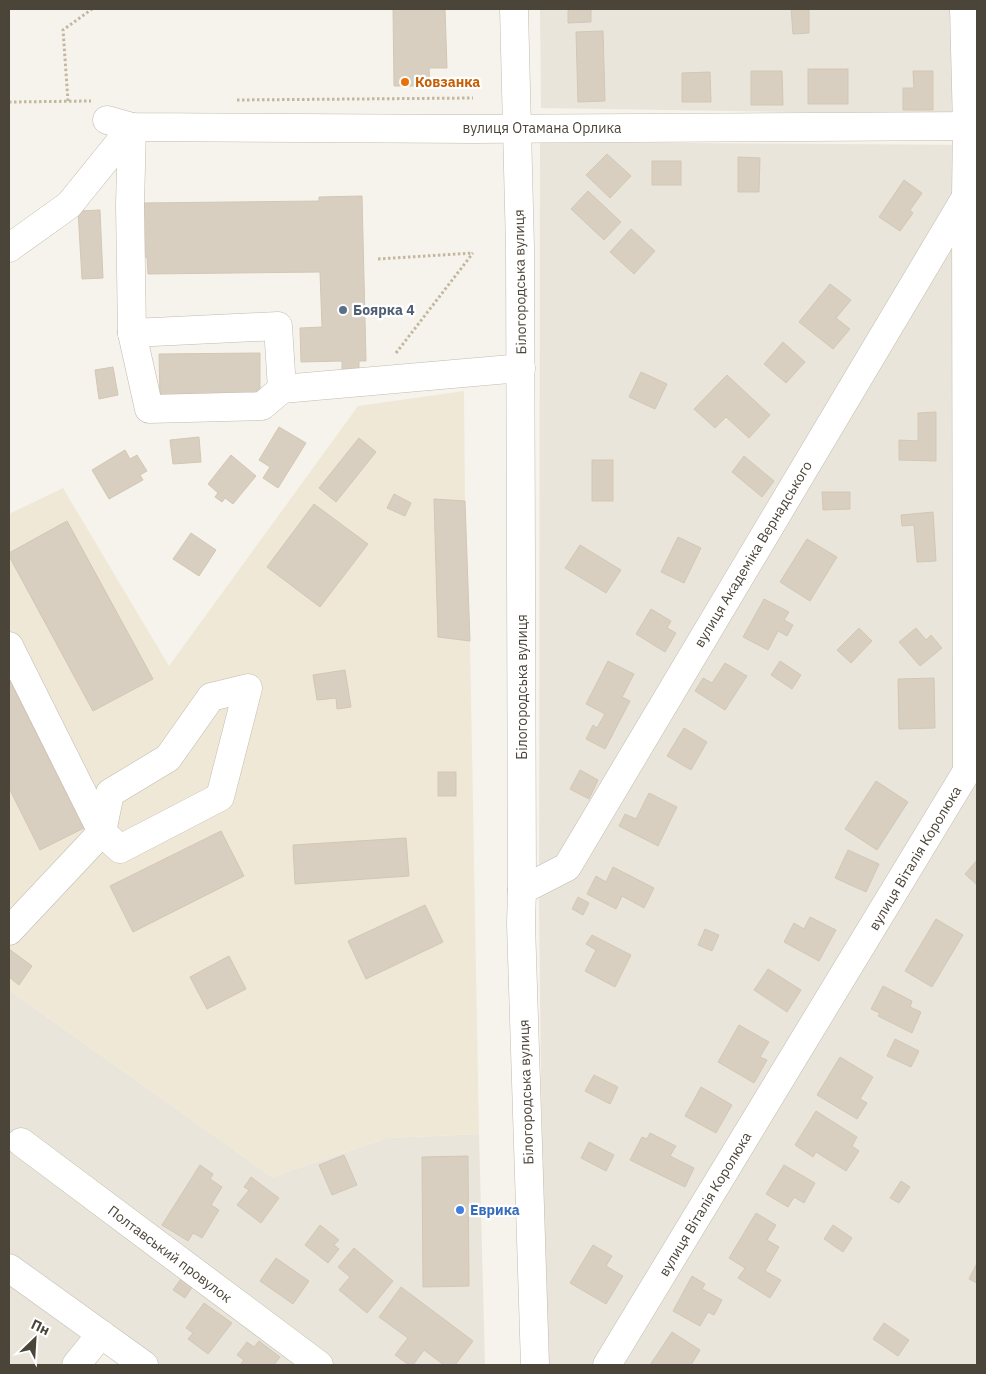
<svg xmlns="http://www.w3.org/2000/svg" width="986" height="1374" font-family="'IBM Plex Sans',sans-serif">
<rect width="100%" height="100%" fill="#f6f3ec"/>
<g fill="#eae5da">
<polygon points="540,9 977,9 977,115 541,108"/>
<polygon points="540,142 977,145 977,1365 547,1365 544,1338 539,908"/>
<polygon points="9,990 272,1177 387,1138 479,1134 485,1365 144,1365 101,1334 70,1365 9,1365"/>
</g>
<polygon fill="#efe8d6" points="464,391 465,501 470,641 479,1134 387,1138 272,1177 9,990 9,514 63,488 169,666 358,406"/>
<g fill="#d8cfc1" stroke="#d3c7b4">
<polygon points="393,9 445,9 447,68 429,68 430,86 394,86"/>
<polygon points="568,9 591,9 591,22 568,23"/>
<polygon points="791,9 809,9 809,33 793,34"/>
<polygon points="603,31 605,101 578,102 576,32"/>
<rect x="808" y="69" width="40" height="35"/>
<polygon points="751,71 782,71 783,105 751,105"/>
<polygon points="913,71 933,71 933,110 903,110 903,88 914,88"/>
<polygon points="710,72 711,102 682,102 682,73"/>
<polygon points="607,154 631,176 610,198 586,175"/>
<polygon points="738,157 760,158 759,192 738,192"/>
<rect x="652" y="161" width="29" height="24"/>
<polygon points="904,180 922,193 910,210 913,213 900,231 879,217"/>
<polygon points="588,191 621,222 604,240 571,209"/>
<polygon points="362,196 366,361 359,361 359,374 342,374 342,361 301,362 300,328 322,327 320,272 148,274 147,257 143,257 143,203 319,201 319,197"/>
<polygon points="100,210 103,278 82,279 78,211"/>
<polygon points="631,229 655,251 634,274 610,252"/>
<polygon points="830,284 851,300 836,318 850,329 833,349 799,322"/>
<polygon points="783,342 805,362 786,383 764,364"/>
<polygon points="260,353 260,396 160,397 159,354"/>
<polygon points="113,367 118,395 99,399 95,370"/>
<polygon points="641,372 667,384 655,409 629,397"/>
<polygon points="727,375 770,415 749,438 726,417 715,428 694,409"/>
<polygon points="936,412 936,461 899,460 899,440 918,441 918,413"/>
<polygon points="279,427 306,443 278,488 263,478 270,467 259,460"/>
<polygon points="199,437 201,462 173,464 170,440"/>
<polygon points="359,438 376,452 336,502 319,488"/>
<polygon points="125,450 130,459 137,455 147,471 140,475 143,480 109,499 92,470"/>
<polygon points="231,455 256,476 233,504 225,498 222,502 215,497 218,493 208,484"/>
<polygon points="744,456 774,481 762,497 732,472"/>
<rect x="592" y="460" width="21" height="41"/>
<polygon points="822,492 850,492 850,509 823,510"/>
<polygon points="394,494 411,503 405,516 387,508"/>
<polygon points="434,499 465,501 470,641 438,637"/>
<polygon points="314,504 368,544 320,607 267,567"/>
<polygon points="933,512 936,561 917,562 914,525 902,526 901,515"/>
<polygon points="67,521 153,679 93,711 9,556 9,553"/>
<polygon points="191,533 216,550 199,576 173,559"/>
<polygon points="678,537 701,548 684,583 661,572"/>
<polygon points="807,539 837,557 810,601 780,582"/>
<polygon points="580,545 621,570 606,593 565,568"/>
<polygon points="764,599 789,612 784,620 793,625 787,636 778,631 768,650 743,637"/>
<polygon points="651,609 671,621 667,628 676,633 665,652 636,634"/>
<polygon points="859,628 872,641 851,663 837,650"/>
<polygon points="916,628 926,640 931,635 942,648 920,666 899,642"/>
<polygon points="608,661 634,674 622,697 630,701 605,749 586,739 593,725 597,728 605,714 586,704"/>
<polygon points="780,661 801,675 792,689 771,675"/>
<polygon points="725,663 747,676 725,710 695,691 703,678 712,683"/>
<polygon points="345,670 351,707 337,709 336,698 317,700 313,675"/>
<polygon points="934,678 935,728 899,729 898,679"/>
<polygon points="9,679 84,828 40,850 9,788"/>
<polygon points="684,728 707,742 691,770 667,756"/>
<polygon points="580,770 598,780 589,799 570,789"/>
<rect x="438" y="772" width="18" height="24"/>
<polygon points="876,781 908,802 877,850 845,829"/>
<polygon points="649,793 677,807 658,846 619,826 625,814 636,819"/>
<polygon points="221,831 244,876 133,932 110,886"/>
<polygon points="406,838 409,876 295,884 293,845"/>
<polygon points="848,850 879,864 866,892 835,878"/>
<polygon points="977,860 977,885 965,874"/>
<polygon points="613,867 654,888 644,908 622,896 616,909 587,894 596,876 606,882"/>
<polygon points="578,897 589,903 583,915 572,909"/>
<polygon points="425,905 443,942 366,979 348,941"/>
<polygon points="810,917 836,930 819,961 784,942 794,923 804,929"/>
<polygon points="936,919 963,935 932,987 905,971"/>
<polygon points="705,929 719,935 712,951 698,945"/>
<polygon points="592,935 631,955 615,987 585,971 596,950 586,944"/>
<polygon points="9,949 32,966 19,985 9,977"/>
<polygon points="229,956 246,989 207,1009 190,977"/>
<polygon points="768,969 801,990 787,1012 754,990"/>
<polygon points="883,986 912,1001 910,1007 921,1012 912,1033 878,1016 880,1013 871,1009"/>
<polygon points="739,1025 769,1042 760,1057 767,1060 754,1083 718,1062"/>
<polygon points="895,1039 919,1051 911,1067 887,1056"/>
<polygon points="840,1057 873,1077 860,1099 867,1103 857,1119 817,1095"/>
<polygon points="594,1075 618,1087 610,1104 585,1091"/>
<polygon points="701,1087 732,1105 716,1133 685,1116"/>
<polygon points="816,1111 857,1137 852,1146 859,1151 846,1171 816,1152 813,1157 795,1145"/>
<polygon points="650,1133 676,1146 670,1156 694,1168 685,1187 630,1160 642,1137 647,1139"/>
<polygon points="589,1142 614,1155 606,1171 581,1158"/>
<polygon points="344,1155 357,1185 332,1195 319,1165"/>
<polygon points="468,1156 469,1286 423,1287 422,1157"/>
<polygon points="200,1165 213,1174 210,1179 222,1187 211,1205 219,1210 202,1238 193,1233 188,1241 162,1225"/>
<polygon points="784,1165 815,1183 804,1203 794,1197 788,1207 766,1194"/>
<polygon points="251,1177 279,1198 261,1223 237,1205 249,1190 244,1187"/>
<polygon points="901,1181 910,1187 899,1203 890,1198"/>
<polygon points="756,1213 776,1225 767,1240 779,1247 765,1271 781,1280 770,1298 738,1278 745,1268 729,1258"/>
<polygon points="320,1225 339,1240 334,1245 339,1249 328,1263 305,1245"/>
<polygon points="833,1225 852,1238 843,1252 824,1239"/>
<polygon points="593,1245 612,1256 606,1266 623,1276 606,1304 570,1283"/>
<polygon points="354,1248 393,1281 367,1313 339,1290 350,1277 338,1267"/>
<polygon points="276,1258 309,1281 293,1304 260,1281"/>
<polygon points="977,1263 977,1283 969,1279"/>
<polygon points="185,1273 196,1281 185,1298 173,1290"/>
<polygon points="692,1276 705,1284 702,1289 722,1300 714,1315 708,1312 700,1326 673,1311"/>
<polygon points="401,1287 473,1341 455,1365 444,1365 424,1350 413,1365 409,1365 395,1355 408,1338 379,1317"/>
<polygon points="204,1303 232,1323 208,1354 188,1339 193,1333 186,1328"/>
<polygon points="884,1323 909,1340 898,1356 873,1339"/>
<polygon points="672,1332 700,1350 691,1365 650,1365"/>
<polygon points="259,1341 280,1357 274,1365 240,1365 244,1360 237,1355 247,1342 254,1347"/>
</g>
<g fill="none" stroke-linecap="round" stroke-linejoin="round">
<g stroke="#c2bbae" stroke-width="29">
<g id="minor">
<polyline points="514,9 520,248 522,890 521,924 535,1365"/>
<polyline points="107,120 132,127 474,129 977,126"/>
<polyline points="132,127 130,205 132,333 149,409 262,406 282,389"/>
<polyline points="9,248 69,205 132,127"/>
<polyline points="132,333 278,326 282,389 521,368"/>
<polyline points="9,646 102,832 120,849 220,797 248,688 211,697 168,758 110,793 102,832 9,931"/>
<polyline points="522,890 567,867 966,197"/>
<polyline points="21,1142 319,1365"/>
<polyline points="9,1268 144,1365"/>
<polyline points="76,1365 101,1334"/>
<polyline points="607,1365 967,771 966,197 967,126 964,9"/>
</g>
</g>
<g stroke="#c4b79f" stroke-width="3" stroke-dasharray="2.5 2.5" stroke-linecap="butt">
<polyline points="237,100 473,98"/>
<polyline points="68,101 63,30 92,9"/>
<polyline points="9,102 91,101"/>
<polyline points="378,259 473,253"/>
<polyline points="396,353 473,253"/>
</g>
<use href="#minor" stroke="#fff" stroke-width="28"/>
</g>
<circle fill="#e8710a" stroke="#fff" stroke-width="2" cx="405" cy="82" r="5"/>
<circle fill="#5c6f8a" stroke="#fff" stroke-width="2" cx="343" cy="310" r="5"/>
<circle fill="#3f7fe0" stroke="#fff" stroke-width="2" cx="460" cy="1210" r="5"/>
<g text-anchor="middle" stroke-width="4.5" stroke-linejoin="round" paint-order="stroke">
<g font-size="14" font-weight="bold" fill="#c56008" stroke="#fff" text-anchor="start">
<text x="415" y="87">Ковзанка</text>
</g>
<g font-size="14" fill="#4b4439" stroke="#fff">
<text x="542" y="133">вулиця Отамана Орлика</text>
<text transform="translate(520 282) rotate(-91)" y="5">Білогородська вулиця</text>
<text transform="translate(753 554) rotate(-59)" y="5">вулиця Академіка Вернадського</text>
<text transform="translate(522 687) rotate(-90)" y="5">Білогородська вулиця</text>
<text transform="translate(915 858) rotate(-59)" y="5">вулиця Віталія Королюка</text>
<text transform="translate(526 1092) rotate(-92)" y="5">Білогородська вулиця</text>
<text transform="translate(705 1204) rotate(-59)" y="5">вулиця Віталія Королюка</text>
<text transform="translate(170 1254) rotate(37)" y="5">Полтавський провулок</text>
</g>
<g font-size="14" font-weight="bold" fill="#4e5e75" stroke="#fff" text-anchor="start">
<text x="353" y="315">Боярка 4</text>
</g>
<g font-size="14" font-weight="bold" fill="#366cbe" stroke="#fff" text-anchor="start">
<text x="470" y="1215">Еврика</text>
</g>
</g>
<rect width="986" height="1374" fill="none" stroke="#4b4439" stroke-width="20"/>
<g transform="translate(35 1339) rotate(25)" stroke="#ffffff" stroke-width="4" paint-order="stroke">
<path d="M0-4L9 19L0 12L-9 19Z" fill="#4b4439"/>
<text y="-8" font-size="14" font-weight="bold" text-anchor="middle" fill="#4b4439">Пн</text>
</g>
</svg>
